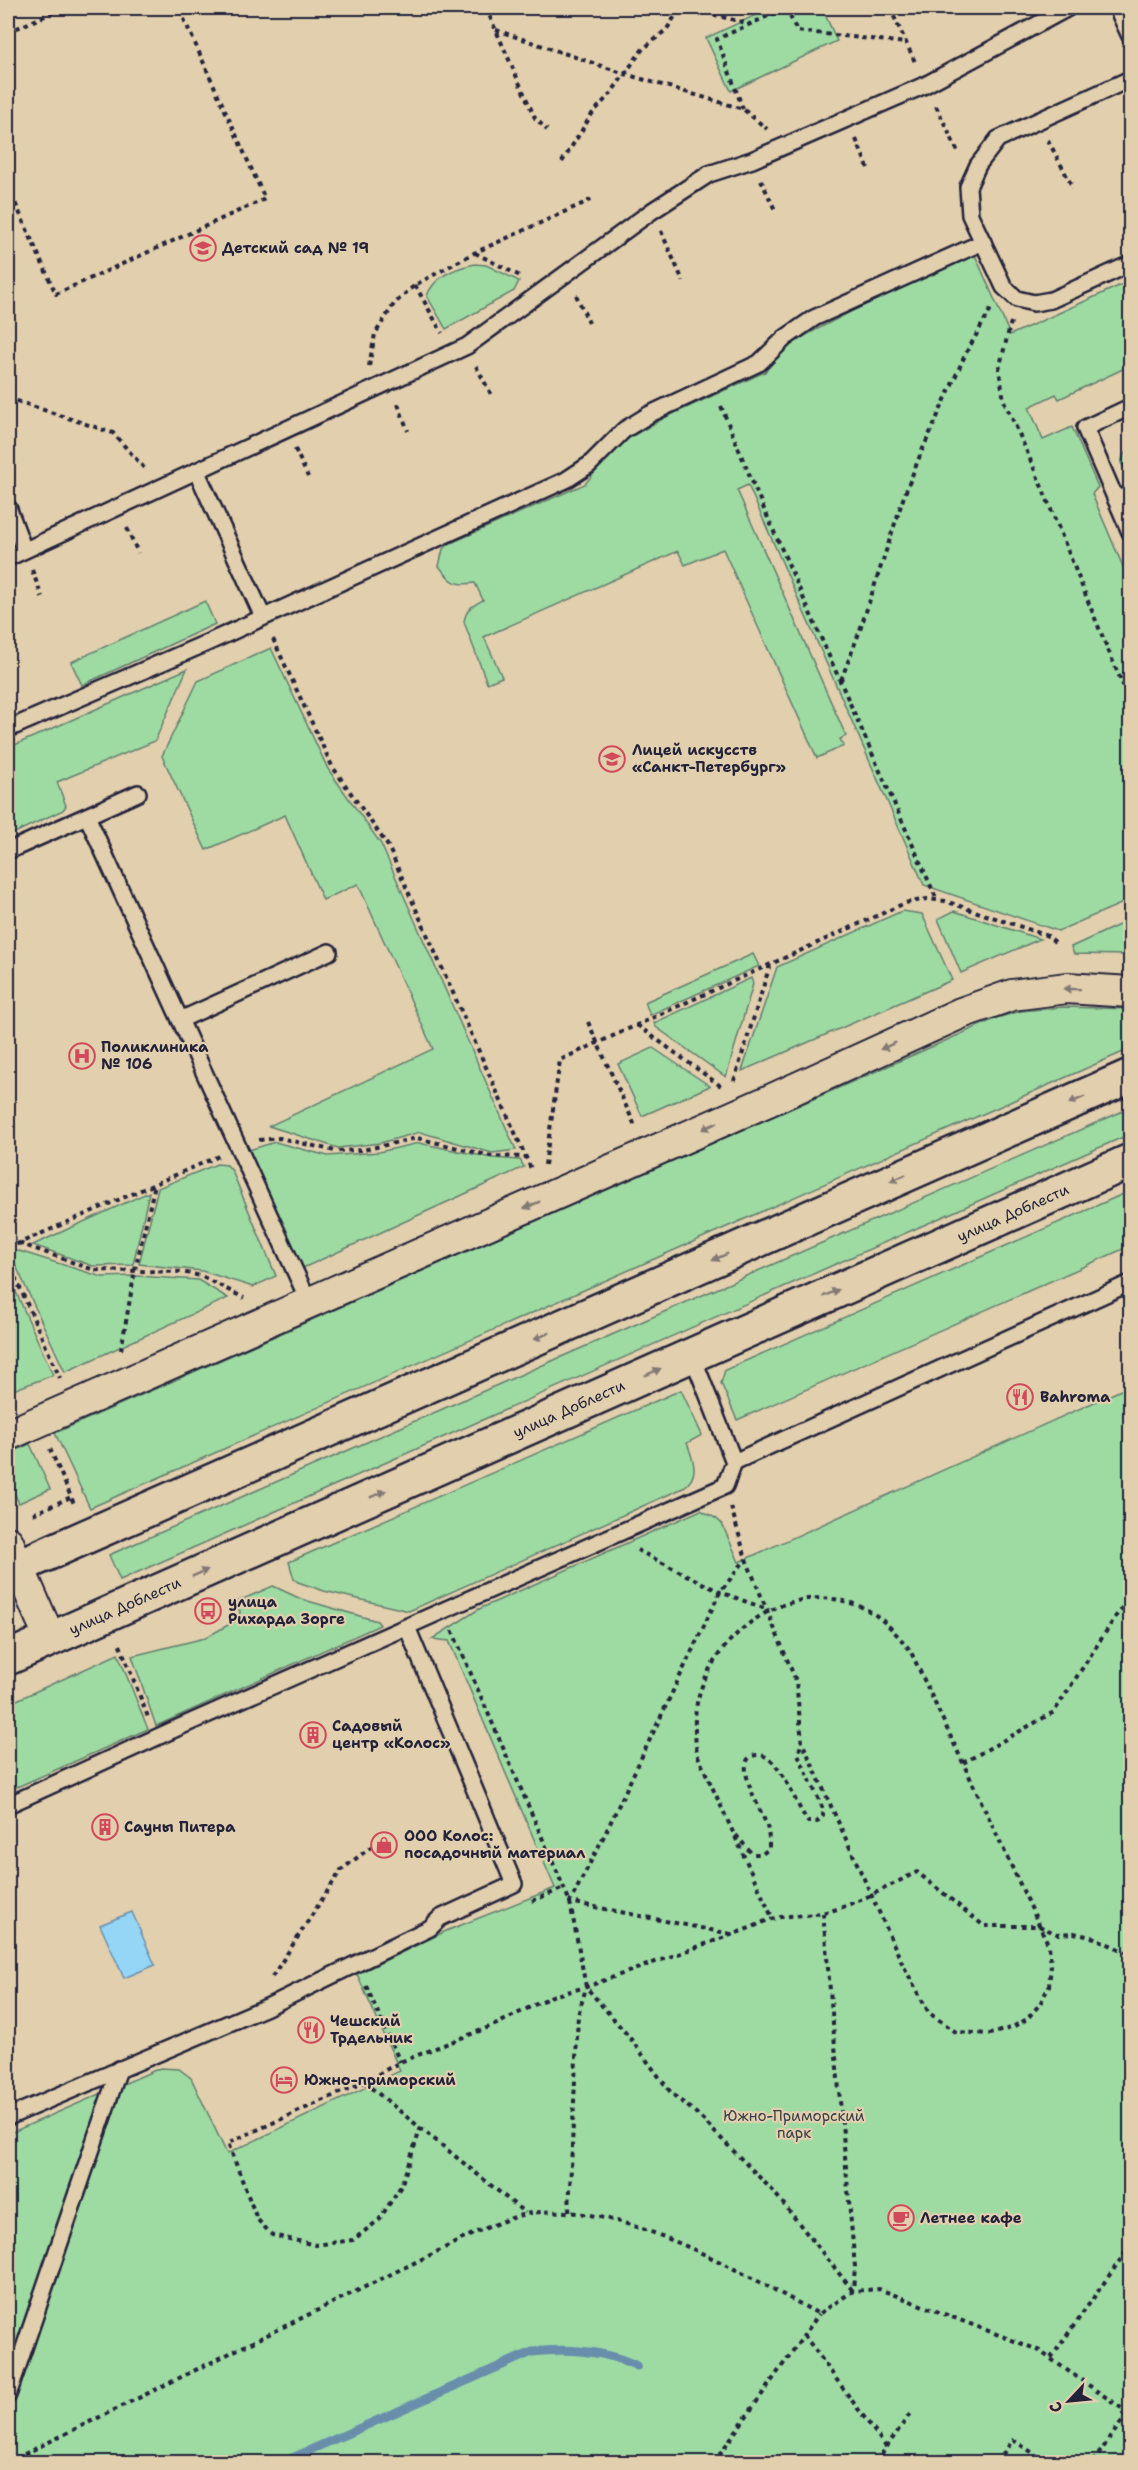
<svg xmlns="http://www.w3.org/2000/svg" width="1138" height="2470" font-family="'Shantell Sans',sans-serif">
<rect width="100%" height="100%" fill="#e2cfad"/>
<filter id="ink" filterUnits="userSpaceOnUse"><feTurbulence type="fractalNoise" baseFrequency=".0167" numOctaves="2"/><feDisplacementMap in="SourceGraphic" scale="12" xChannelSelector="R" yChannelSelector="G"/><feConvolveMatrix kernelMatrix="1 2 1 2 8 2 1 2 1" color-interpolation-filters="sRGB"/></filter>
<g filter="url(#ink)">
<g fill="#9edba2" stroke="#607e6e" stroke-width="1.5">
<polygon points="771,8 822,8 837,41 731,91 706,38"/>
<path d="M975,255L1010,335L1130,281V379L1125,368L1059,399L1056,394L1029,407L1043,440L1072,427L1098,487L1092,494L1130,583V900L1058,931L924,885L748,485L737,490L846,736L840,739L844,746L817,758L723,549L685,565L678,551L484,637L502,677L487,683L464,622C466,609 472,606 483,600L475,583C455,586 451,582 439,566L443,549L451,543L585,484L620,443L664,418L765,372L787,347L808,334L873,300Z"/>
<path d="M475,264L486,265L519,281L514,291L446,329L427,296C434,276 455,268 475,264Z"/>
<polygon points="1130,449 1130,473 1124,468 1121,463 1124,454"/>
<polygon points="205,601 215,624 82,685 71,662"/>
<polygon points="271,648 328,769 381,844 516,1150 492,1153 420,1132 380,1143 338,1148 269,1126 433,1049 358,884 323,900 285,815 206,850 162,756 198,681"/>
<polygon points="187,669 155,741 57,782 66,806 63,810 8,836 8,748"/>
<polygon points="902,911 922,914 952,980 742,1071 777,967"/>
<polygon points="954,911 1040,939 961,973 938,919"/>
<polygon points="1130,920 1130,955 1074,954 1071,947"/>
<polygon points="753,954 759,966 650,1015 645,1002"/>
<polygon points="751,978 753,984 726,1077 656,1027 654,1023"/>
<polygon points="1064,1007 1130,1009 1130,1049 90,1508 55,1433 997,1018 1021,1011"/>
<polygon points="653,1048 710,1086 642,1116 618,1064"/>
<polygon points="1130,1108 1130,1134 120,1580 109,1555"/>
<polygon points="275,1142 328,1156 379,1152 419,1143 492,1158 520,1160 524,1167 303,1268 249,1150"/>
<polygon points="217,1164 227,1165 232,1171 276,1276 253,1287 202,1271 139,1264 158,1188"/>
<polygon points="1130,1191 1130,1246 737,1420 721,1383 725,1370"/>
<polygon points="149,1192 133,1265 93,1266 33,1245"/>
<polygon points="19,1251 102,1277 137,1276 198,1280 228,1298 65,1372 11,1255 13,1252"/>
<polygon points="8,1274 53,1375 8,1392"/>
<polygon points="1130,1386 1130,2462 8,2462 8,2134 160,2068 179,2069 191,2078 227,2154 400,2071 357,1974 446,1931 555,1888 449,1641 432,1639 479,1609 701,1510 717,1519 722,1524 739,1562"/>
<path d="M681,1390L702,1435L687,1443C693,1460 701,1475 683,1488L409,1611L324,1591L298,1582L294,1579L289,1562Z"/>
<polygon points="30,1444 50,1489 19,1503 8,1481 8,1454"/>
<polygon points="273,1586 301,1599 377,1621 380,1625 156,1726 132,1656 205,1638 239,1619 240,1611 234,1603"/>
<polygon points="118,1654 148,1729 8,1791 8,1704"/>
</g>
<polygon fill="#95d6f7" stroke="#678eac" stroke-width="1.5" points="132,1912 155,1965 124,1978 100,1925"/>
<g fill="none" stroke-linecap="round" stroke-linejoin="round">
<path stroke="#678eac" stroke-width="9" d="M283,2462L532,2352C569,2348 604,2350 637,2366"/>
<g stroke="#22223b" stroke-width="20">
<g id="lane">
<polyline points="1117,8 1130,36"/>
<polyline points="1130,79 998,139 978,165 968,187 970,215 1004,287 1017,299 1034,303 1051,300 1130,264"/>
<polyline points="1130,407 1085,428 1130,532"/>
<polyline points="197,472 263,617"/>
<polyline points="1116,500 1130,494"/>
<polyline points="8,507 24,550"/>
<polyline points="8,558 467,346 652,211 709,174 752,160 925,85 1068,8"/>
<polyline points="8,729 209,642 566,480 589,465 624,430 650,414 759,363 785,338 814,318 983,242"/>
<polyline points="87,816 309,1302"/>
<polyline points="8,851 138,793"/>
<polyline points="180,1020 329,952"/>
<polyline points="734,1462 1130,1283"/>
<polyline points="8,1805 175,1729 725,1486 734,1462 692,1355"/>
<polyline points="8,2117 267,2007 430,1928 440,1918 514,1884 407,1627"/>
<polyline points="8,2395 119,2069"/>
</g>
</g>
<g stroke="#22223b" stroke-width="34">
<g id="street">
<polyline points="8,1435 768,1101 961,1013 1012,995 1067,988 1130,992"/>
<polyline points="8,1542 50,1639"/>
</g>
</g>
<g stroke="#22223b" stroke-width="38">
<g id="secondary">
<polyline points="8,1571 1130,1076"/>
<polyline points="8,1658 1130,1161"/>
</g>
</g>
<g stroke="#22223b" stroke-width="4" stroke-dasharray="4.5 4.5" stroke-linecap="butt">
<polyline points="486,8 535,118 547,130"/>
<polyline points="687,8 750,24"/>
<polyline points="786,8 797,31 906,43"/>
<polyline points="890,8 916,64"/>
<polyline points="496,30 625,74 743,109 767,129"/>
<polyline points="8,32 63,8"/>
<polyline points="936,106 959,154"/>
<polyline points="743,109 717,39 786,8"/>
<polyline points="856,139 868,168"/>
<polyline points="1048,140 1073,188"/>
<polyline points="562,162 592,114 611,93 642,50 667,29 680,8"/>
<polyline points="761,180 775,210"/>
<polyline points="8,187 56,294 265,199 179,8"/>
<polyline points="661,231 683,281"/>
<polyline points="475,253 522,277"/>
<polyline points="415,285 442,333"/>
<polyline points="576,295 589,323"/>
<path d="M1011,322L999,369L1004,401C1050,499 1086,602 1130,701"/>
<polyline points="369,366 375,334 394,304 415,285 474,253 595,198"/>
<polyline points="476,366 491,394"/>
<polyline points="8,398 113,433 144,468"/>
<polyline points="398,404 408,431"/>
<polyline points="721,406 756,491 937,900"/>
<polyline points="295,449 308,477"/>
<polyline points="127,528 138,553"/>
<polyline points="32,570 42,597"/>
<polyline points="273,639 332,766 388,846 532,1171"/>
<polyline points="841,680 859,633 904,496 921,453 966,353 992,307"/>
<polyline points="588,1022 636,1128"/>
<polyline points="637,1025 722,1087"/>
<polyline points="734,1081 770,965"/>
<polyline points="259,1140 280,1138 335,1151 363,1150 417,1138 491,1156 526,1157"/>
<polyline points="545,1165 560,1060 905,903 927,899 945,901 1048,936 1056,943"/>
<polyline points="19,1243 94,1270 182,1272 201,1276 244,1298"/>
<polyline points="8,1248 219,1156"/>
<polyline points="8,1261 60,1378"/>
<polyline points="121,1350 135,1270 155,1184"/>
<polyline points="50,1449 75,1506"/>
<path d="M731,1507L746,1559L796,1681L802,1742L903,1965L929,2013L956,2032L990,2034L1011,2028L1027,2019L1040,2004L1049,1986L1051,1965L1049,1946L910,1650C895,1632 881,1615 859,1606C795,1579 724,1626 702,1686C693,1709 694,1730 697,1754L772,1917"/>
<polyline points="33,1514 71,1497"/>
<polyline points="637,1550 720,1592 769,1610"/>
<polyline points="452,1630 570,1902 586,1987 630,2038 672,2094 696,2113 773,2191 853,2291"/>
<polyline points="120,1645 148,1717"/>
<polyline points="963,1763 1054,1712 1118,1613 1130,1597"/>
<path d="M736,1835L752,1854H762L769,1849C769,1841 769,1834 767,1826C763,1813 726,1753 760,1755C767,1756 771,1760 775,1765C789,1782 796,1804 808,1822H817L823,1816V1809L798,1754L802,1742"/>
<polyline points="532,1901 564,1888"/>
<polyline points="823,1913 855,2267 853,2290"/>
<polyline points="731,1934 570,1902 605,1834 720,1592 746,1559"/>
<polyline points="272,1977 341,1870 375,1844"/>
<polyline points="366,1986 400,2062"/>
<polyline points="364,2082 525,2213"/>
<path d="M421,2127L401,2186L379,2220L353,2240L316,2245L272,2235L257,2219L228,2143L364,2082L400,2062L497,2024L552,1996L586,1987L753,1927C781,1912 793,1918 821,1913C853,1907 888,1886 917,1872L984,1926H1039L1057,1934L1074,1933L1095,1938L1130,1954"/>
<polyline points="569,2211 578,2015 586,1988"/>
<polyline points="804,2335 886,2447"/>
<polyline points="1051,2358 1130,2246"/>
<path d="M8,2462L479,2231C494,2225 511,2217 526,2214C615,2197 742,2273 819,2314L853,2291L879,2289L1038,2350L1130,2414"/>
<polyline points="714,2462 819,2314"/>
<polyline points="876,2462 910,2414"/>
<polyline points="997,2462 1013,2440 1047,2462"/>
<polyline points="1093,2462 1130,2410"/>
</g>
<use href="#lane" stroke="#e2cfad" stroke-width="15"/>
<use href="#street" stroke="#e2cfad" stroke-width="30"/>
<use href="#secondary" stroke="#e2cfad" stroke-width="33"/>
</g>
<defs><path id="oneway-solid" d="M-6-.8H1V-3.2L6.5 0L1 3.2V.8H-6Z" transform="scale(1.5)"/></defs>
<g fill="#827874">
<use href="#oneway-solid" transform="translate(1072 989) rotate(-179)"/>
<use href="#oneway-solid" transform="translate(888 1046) rotate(156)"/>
<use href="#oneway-solid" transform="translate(1077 1100) rotate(156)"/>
<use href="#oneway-solid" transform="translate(710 1126) rotate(156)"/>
<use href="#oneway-solid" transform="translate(898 1178) rotate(156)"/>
<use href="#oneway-solid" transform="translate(532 1205) rotate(156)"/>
<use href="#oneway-solid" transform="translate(720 1257) rotate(156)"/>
<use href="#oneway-solid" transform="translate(831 1293) rotate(-24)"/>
<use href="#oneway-solid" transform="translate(542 1336) rotate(156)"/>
<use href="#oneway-solid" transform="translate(653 1372) rotate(-24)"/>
<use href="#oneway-solid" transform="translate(378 1494) rotate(-24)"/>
<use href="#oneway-solid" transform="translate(200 1573) rotate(-24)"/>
</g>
</g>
<defs>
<g id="school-ring" transform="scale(1.35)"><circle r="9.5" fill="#e2cfad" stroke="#d1495b" stroke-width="1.5"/><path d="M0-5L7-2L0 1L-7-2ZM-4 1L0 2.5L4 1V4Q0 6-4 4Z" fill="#d1495b"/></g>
<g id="hospital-ring" transform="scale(1.35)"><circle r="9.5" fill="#e2cfad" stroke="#d1495b" stroke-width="1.5"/><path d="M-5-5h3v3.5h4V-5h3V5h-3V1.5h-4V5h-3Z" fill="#d1495b"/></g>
<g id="restaurant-ring" transform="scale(1.35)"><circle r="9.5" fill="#e2cfad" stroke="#d1495b" stroke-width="1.5"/><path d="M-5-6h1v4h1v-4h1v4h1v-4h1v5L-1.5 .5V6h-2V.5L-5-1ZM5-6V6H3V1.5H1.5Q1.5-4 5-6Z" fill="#d1495b"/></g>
<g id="bus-ring" transform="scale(1.35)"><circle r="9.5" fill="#e2cfad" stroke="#d1495b" stroke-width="1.5"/><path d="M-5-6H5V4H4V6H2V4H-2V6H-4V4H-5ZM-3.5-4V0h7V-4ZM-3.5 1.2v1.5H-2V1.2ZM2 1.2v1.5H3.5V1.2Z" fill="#d1495b"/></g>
<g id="building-ring" transform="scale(1.35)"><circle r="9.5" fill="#e2cfad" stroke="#d1495b" stroke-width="1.5"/><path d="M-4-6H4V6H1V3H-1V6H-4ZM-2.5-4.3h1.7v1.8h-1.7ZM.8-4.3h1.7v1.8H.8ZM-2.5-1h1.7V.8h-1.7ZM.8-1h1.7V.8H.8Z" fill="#d1495b"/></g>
<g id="shop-ring" transform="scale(1.35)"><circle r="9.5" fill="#e2cfad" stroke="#d1495b" stroke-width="1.5"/><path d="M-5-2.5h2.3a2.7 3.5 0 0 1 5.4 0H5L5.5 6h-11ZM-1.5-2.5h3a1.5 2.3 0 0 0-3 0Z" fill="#d1495b"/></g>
<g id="hotel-ring" transform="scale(1.35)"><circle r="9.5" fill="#e2cfad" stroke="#d1495b" stroke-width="1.5"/><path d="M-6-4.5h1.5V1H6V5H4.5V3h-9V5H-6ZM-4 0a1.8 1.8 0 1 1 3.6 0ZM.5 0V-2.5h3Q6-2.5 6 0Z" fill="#d1495b"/></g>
<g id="cafe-ring" transform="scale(1.35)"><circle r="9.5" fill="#e2cfad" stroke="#d1495b" stroke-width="1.5"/><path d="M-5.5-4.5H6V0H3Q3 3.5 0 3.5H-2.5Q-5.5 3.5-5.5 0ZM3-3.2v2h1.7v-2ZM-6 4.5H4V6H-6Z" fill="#d1495b"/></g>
</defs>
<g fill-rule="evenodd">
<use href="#school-ring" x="203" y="248"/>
<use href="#school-ring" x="612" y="759"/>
<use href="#hospital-ring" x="82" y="1056"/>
<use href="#restaurant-ring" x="1020" y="1397"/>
<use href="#bus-ring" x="208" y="1611"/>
<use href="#building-ring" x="313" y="1735"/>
<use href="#building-ring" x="105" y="1827"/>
<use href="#shop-ring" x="384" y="1845"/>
<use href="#restaurant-ring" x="311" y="2030"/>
<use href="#hotel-ring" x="284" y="2080"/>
<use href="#cafe-ring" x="901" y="2218"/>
</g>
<g text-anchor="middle" stroke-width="4.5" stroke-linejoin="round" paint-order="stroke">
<g font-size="15" font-weight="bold" fill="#22223b" stroke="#e2cfad" text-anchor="start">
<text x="222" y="253">Детский сад № 19</text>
<text x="632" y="755">Лицей искусств<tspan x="632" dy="17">«Санкт-Петербург»</tspan></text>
<text x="101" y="1052">Поликлиника<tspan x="101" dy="17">№ 106</tspan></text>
<text x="1040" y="1402">Bahroma</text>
<text x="228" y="1607">улица<tspan x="228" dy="17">Рихарда Зорге</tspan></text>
<text x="332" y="1731">Садовый<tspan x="332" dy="17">центр «Колос»</tspan></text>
<text x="124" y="1832">Сауны Питера</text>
<text x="404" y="1841">ООО Колос:<tspan x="404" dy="17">посадочный материал</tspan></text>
<text x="330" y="2026">Чешский<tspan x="330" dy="17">Трдельник</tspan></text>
<text x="304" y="2085">Южно-приморский</text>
<text x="920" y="2223">Летнее кафе</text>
</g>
<g font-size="15" fill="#22223b" stroke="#e2cfad">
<text transform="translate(1013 1213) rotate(-24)" y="5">улица Доблести</text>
<text transform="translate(569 1409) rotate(-24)" y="5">улица Доблести</text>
<text transform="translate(125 1606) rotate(-24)" y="5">улица Доблести</text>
</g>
<g font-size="15" fill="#353e4a" stroke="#e2cfad">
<text x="794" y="2121">Южно-Приморский<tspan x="794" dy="17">парк</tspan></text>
</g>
</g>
<rect width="1138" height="2470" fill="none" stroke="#e2cfad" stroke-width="30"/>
<rect x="15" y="15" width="1108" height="2440" fill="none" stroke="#22223b" stroke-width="2" filter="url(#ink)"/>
<g transform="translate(1069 2401) rotate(244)" stroke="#e2cfad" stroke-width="4.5" paint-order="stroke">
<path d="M0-4.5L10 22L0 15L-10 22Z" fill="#22223b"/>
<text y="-9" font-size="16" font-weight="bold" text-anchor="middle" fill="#22223b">С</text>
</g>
</svg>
